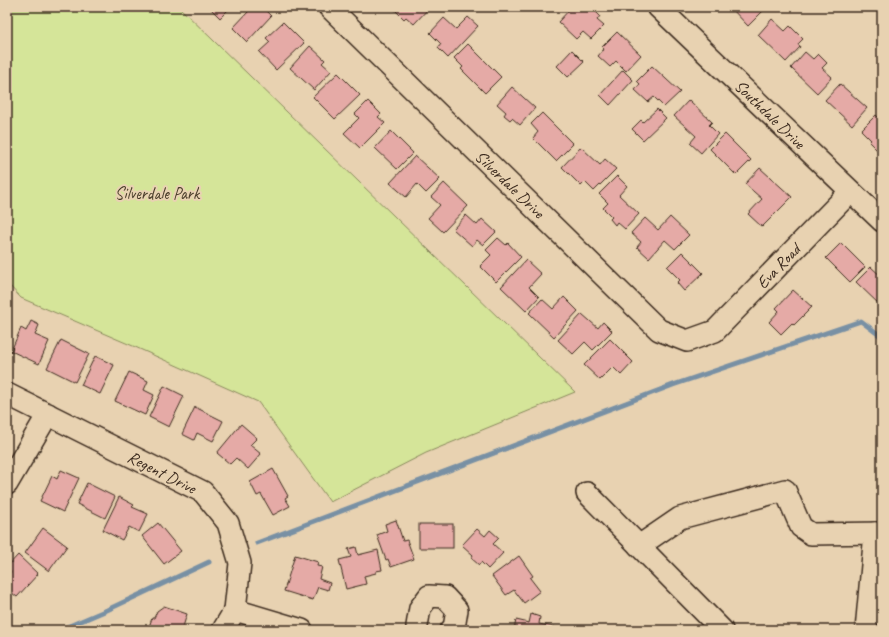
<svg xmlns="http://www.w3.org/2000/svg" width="889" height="637" font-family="Caveat,sans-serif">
<rect width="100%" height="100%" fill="#e8d2b1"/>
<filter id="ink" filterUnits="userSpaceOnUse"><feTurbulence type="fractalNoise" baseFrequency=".025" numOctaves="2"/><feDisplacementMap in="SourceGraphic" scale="8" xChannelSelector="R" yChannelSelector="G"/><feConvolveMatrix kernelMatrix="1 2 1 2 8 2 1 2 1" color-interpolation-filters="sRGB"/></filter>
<g filter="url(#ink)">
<polygon fill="#d5e599" stroke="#88885c" points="7,7 179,7 575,392 426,453 330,502 258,402 133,346 21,298 7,283"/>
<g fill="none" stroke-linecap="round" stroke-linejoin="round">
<g stroke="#7890a4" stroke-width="5">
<polyline points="257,543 673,385 861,321 882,337"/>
<polyline points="60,630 107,610 209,562"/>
</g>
</g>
<g fill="#e5aaa6" stroke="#3b2a1e">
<polygon points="209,7 231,7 220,18"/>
<polygon points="245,7 267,7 269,8 266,11 271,16 247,42 233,28 248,12 244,8"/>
<polygon points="395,7 430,7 414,24 406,17 404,19 394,9"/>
<polygon points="572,7 591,7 600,16 597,20 604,26 591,39 583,32 576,39 558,22"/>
<polygon points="730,7 764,7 765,9 748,26"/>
<polygon points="468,17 478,26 448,58 438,48 441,44 430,33 444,18 456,29"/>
<polygon points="772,19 785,31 790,26 803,39 798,44 800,47 786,62 758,35"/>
<polygon points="283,22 304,43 276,70 259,52 270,42 266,38"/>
<polygon points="617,32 641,55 626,71 616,61 610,67 598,56 604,49 602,47"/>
<polygon points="468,44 501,77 485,93 461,69 463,67 454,58"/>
<polygon points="310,46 325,60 322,63 331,71 314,90 290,68"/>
<polygon points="572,50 584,62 568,77 557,66"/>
<polygon points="805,52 813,59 818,54 827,63 822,68 832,77 817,93 791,68"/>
<polygon points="652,66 680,92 664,107 654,97 648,102 635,90 640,84 637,81"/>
<polygon points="623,70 633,80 610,105 600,95"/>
<polygon points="338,73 360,95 335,119 313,97"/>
<polygon points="840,84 867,108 852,125 825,100"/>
<polygon points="512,87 535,108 520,125 512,118 510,120 504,115 506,112 497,104"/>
<polygon points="689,100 712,122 709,125 718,134 701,153 690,143 696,136 674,116"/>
<polygon points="368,101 381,114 378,117 385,123 360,148 344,133 359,118 355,114"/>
<polygon points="657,109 666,118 643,140 632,129 641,120 643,122"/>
<polygon points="542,113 573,144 556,161 533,138 538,132 531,124"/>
<polygon points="876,115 882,121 882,155 869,142 871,140 861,130"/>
<polygon points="391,131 413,153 397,169 375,148"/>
<polygon points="725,134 751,160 736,175 710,149"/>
<polygon points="581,147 600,165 605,159 616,169 594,191 585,182 581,186 562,167"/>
<polygon points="415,156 440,179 426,193 417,184 406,197 390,183"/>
<polygon points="760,168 792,197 762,227 748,214 762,199 745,184"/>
<polygon points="617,176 627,186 619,195 639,214 625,229 617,222 615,225 610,219 612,217 603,208 608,203 599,194"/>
<polygon points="444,183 468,206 443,232 428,218 440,205 431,197"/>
<polygon points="466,215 477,225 482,219 496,232 483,245 477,240 472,246 453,229"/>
<polygon points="670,217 689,235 675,249 665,240 649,258 637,247 641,242 631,233 645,218 658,230"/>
<polygon points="498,238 506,245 508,243 521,257 496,282 480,266 491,255 486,250"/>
<polygon points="841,243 865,267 850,282 826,258"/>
<polygon points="682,252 703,273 684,291 677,283 680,280 667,267"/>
<polygon points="526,260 541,274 529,287 539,297 526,311 501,287"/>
<polygon points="871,267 882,277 882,307 856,282"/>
<polygon points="793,290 812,307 794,325 792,323 781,334 769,322 779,311 776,308"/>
<polygon points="564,297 578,311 554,337 529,313 542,299 553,309"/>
<polygon points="582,314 598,328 603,322 612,331 593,350 585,342 573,354 558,340"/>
<polygon points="31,321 39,325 35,335 49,341 39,364 11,351 21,328 26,331"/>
<polygon points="610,339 633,362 621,375 613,367 600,380 584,365"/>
<polygon points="61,340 89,354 75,382 47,368"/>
<polygon points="95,356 114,365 100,394 81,385"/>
<polygon points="129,372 148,381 144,390 154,395 145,415 115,401"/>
<polygon points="164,386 184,396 169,427 149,417"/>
<polygon points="195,407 223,421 213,441 197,433 194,440 182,434"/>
<polygon points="241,424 257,438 250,445 261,454 248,469 236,458 230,464 217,453"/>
<polygon points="273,469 288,496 285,498 290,506 273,515 261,494 257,496 250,482"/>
<polygon points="61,470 79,478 63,512 40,501 52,476 57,479"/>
<polygon points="87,483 115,497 105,518 77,504"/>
<polygon points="119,497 134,505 132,507 148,514 139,532 129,527 122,540 103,530"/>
<polygon points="396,520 403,541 407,540 414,559 391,567 388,559 386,560 377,535 387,531 385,524"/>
<polygon points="158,523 181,551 164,564 142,536"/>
<rect x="419" y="524" width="34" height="24"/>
<polygon points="43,528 67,546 49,571 25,553"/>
<polygon points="477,529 485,536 490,530 499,538 493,544 503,553 488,569 481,562 479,565 471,558 473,555 462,545"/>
<polygon points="356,547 358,555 378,550 382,570 376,571 376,573 364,576 366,584 346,589 339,560 351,557 348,549"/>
<polygon points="18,555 38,574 17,597 7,589 7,576 11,572 7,567"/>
<polygon points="295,555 318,562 317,566 322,567 319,579 330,583 328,590 318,587 313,600 284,591"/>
<polygon points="519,556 533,576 530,578 540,591 524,603 514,590 506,595 492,576"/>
<polygon points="164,606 187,614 182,630 148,630 152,618 154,618 157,611"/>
<polygon points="531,614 540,617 539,624 554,627 553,630 514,630 516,620 529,623"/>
</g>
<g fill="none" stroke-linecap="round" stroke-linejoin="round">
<g stroke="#3b2a1e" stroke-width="24">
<g id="minor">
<polyline points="329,7 659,330 687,341 715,331 850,192"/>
<polyline points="658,7 882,221"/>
<polyline points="7,394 203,492 228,523 240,563 235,610 223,630"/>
<polyline points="7,484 48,414"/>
<polyline points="587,493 722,630"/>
<polyline points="639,546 680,518 785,490 801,527 811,534 882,533"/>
<polyline points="235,610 302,630"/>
<polyline points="417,626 420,608 429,596 445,597 457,610 454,628 451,630"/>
<polyline points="866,630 875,533"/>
</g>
</g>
<use href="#minor" stroke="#e8d2b1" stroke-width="21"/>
</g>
</g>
<g text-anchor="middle" stroke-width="4" stroke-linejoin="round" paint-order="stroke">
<g font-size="17" fill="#3b2a1e" stroke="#e8d2b1">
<text transform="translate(770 114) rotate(44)" y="6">Southdale Drive</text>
<text transform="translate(510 184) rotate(44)" y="6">Silverdale Drive</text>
<text transform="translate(778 266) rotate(-46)" y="6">Eva Road</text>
<text transform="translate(162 472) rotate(27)" y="6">Regent Drive</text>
</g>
<g font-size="17" fill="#4a3d2a" stroke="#e8d2b1">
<text x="157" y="199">Silverdale Park</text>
</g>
</g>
<rect width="889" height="637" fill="none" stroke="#e8d2b1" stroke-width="24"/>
<rect x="12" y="12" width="865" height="613" fill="none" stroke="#3b2a1e" stroke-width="1.5" filter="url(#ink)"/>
</svg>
